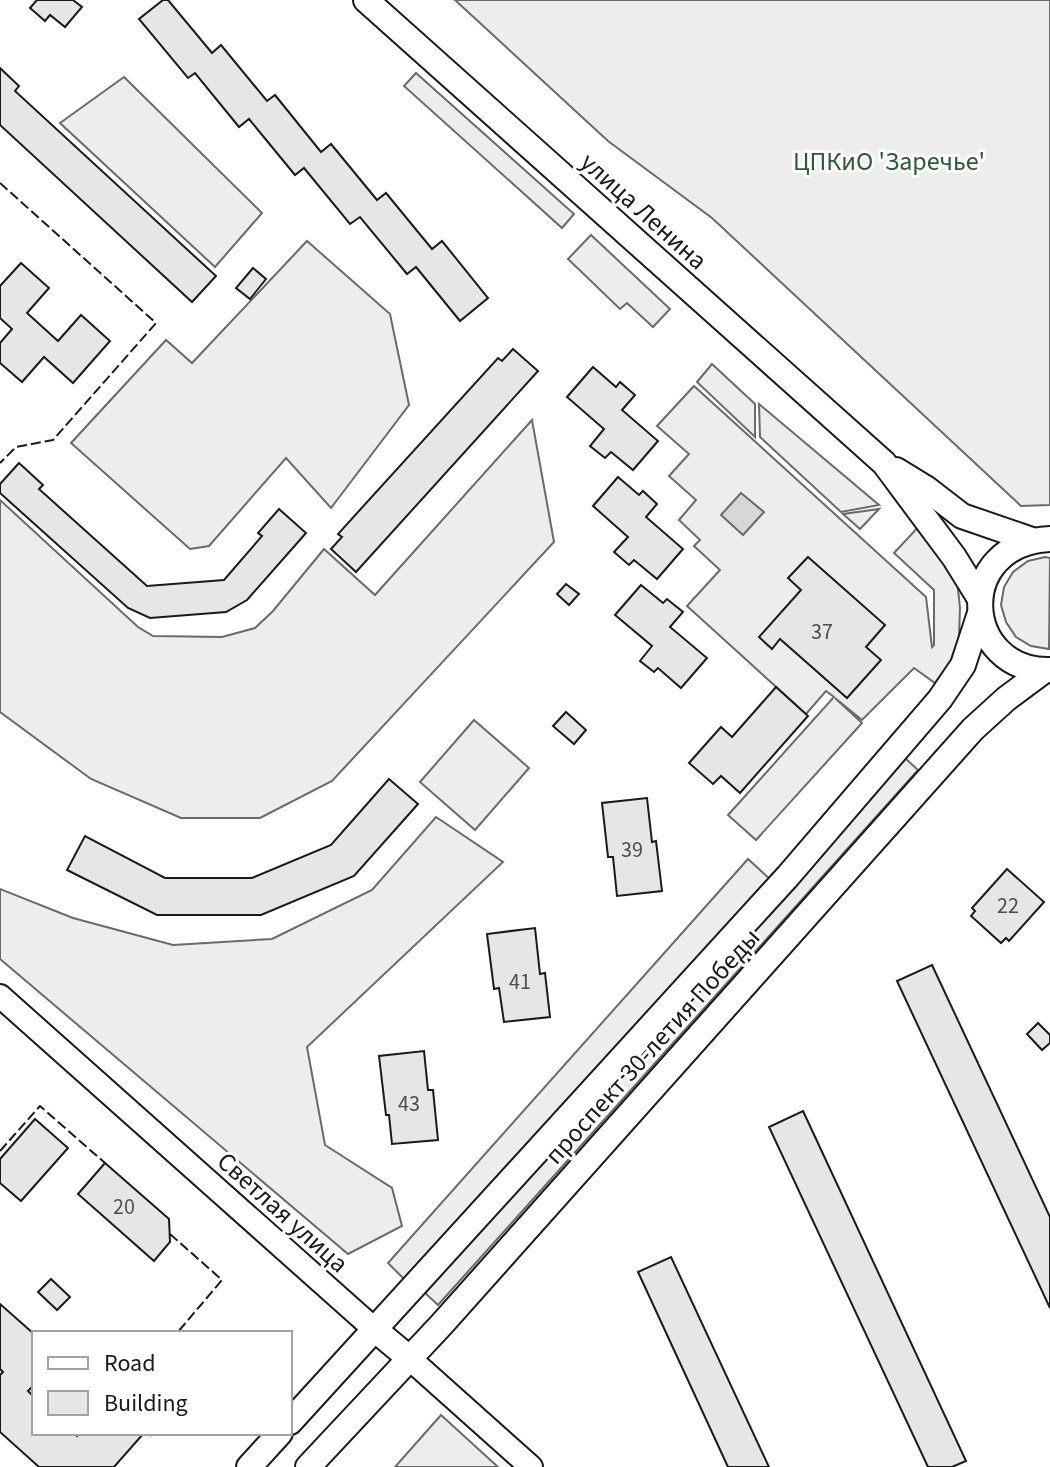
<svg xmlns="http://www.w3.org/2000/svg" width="1050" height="1467" font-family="'Source Sans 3',sans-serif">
<rect width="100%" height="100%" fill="#fff"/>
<g fill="#ededed" stroke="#6a6a6a" stroke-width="2">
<polygon points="455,0 1050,0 1050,505 1021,506 712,218 608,141"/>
<polygon points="416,73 574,214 562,228 404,86"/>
<polygon points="124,77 262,213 215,267 60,123"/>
<polygon points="591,235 670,309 653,327 627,303 620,309 568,259"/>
<polygon points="307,241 390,314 409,405 331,508 286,458 209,546 190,549 71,443 166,340 192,363"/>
<polygon points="712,364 755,404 755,437 697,382"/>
<polygon points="694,386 926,597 932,647 934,645 934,590 894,553 921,524 957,580 960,608 959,637 950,663 935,683 914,668 862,720 835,698 862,723 756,840 728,815 834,697 826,691 806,714 687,606 720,570 694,546 700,540 679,520 696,500 669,476 689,454 657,426"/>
<polygon points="759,404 879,505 841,512 760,437"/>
<polygon points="532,420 554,542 332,781 260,818 181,818 91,779 0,712 0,500 138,627 153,636 222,637 255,628 273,611 324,549 375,595"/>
<polygon points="879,509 860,529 843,514"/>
<polygon points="1045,557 1050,558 1049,649 1031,646 1016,637 1006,622 1001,605 1004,587 1013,572 1028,561"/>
<polygon points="474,720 529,768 475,830 420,782"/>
<polygon points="905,758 918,770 438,1305 425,1293"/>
<polygon points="436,817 503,862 307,1047 325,1145 392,1188 402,1226 348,1254 0,959 0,889 73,918 173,945 272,939 372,890"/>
<polygon points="748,859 771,880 407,1282 388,1263"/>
<polygon points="441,1415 498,1467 395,1467"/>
</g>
<polygon fill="#d7d7d7" stroke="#6a6a6a" stroke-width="2" points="741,493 764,512 743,535 721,515"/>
<g fill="#e6e6e6" stroke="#1a1a1a" stroke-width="2">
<polygon points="37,0 73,0 82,7 65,27 50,15 45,21 30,8"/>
<polygon points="163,0 168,0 212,53 221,45 267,101 275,95 321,152 331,144 377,200 386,193 432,249 442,241 488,298 460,321 416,267 407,274 360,217 350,224 304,168 295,175 249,119 239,127 195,73 188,78 139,19"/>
<polygon points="0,68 19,86 15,91 216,276 192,302 0,125"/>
<polygon points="21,263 49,288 27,313 58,341 81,315 110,341 73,383 44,357 22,382 0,363 0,343 12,329 0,318 0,286"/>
<polygon points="253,268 266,279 250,299 236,288"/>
<polygon points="513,349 538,371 356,572 331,549 342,537 338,534 498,358 502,361"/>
<polygon points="593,367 616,387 620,382 635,395 622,410 658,441 633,470 611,452 605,458 590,446 604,429 567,397"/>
<polygon points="19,463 43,485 39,489 147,586 224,580 262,536 258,533 279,509 306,533 247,600 226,612 150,618 128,608 0,493 0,484"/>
<polygon points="618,477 639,495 643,491 657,504 646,517 683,549 657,579 634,560 629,565 614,552 628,537 593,506"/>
<polygon points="808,557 885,625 866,647 881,660 847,698 780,639 772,649 759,637 801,590 788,578"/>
<polygon points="566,584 579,594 569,605 557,594"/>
<polygon points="641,585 663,603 667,599 683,612 670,627 707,658 681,688 658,668 654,672 640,661 652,646 615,615"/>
<polygon points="776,687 808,716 740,793 721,776 713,784 689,763 721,727 732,737"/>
<polygon points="566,712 586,730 574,744 553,726"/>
<polygon points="389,779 418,804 354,876 261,915 157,915 67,870 85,836 165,878 252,878 331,845"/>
<polygon points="647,798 652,842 656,841 662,891 617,896 613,857 608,857 602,803"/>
<polygon points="1007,869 1044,902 1009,941 1006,938 1001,943 971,916 975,911 972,908"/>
<polygon points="535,928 540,974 545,973 550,1017 504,1022 499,988 494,989 487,934"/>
<polygon points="932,965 1050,1217 1050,1308 897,981"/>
<polygon points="1038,1023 1050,1035 1050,1043 1042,1050 1027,1034"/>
<polygon points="424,1051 428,1090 433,1090 438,1140 392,1144 389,1115 386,1115 379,1056"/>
<polygon points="803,1111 966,1461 952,1467 928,1467 769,1127"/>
<polygon points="35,1119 68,1148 21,1201 0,1183 0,1159"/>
<polygon points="105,1163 169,1219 170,1242 154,1261 78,1194"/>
<polygon points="671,1257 769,1467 728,1467 638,1272"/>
<polygon points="51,1279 70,1297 57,1310 38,1292"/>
<polygon points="0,1304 34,1334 34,1385 28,1391 34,1397 34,1433 75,1433 77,1436 80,1433 144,1433 114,1467 39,1467 0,1432 0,1375 3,1372 0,1369"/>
</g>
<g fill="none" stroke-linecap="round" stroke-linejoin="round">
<g stroke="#1a1a1a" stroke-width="26">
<g id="tertiary">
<polyline points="0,996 373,1328"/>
<polyline points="409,1358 531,1467"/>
</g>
</g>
<g stroke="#1a1a1a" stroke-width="28">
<g id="secondary">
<polyline points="366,0 884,463 954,557 980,599"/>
<polyline points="896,470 927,489 962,516 1032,540"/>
<path d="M1050,539C952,544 962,672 1050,670"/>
<polyline points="373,1328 409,1358"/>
<polyline points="290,1422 788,876 940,699 963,665 980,613"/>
<polyline points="249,1467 280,1433"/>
<polyline points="308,1467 442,1324 973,729 1006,699 1045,670"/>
</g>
</g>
<use href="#tertiary" stroke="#fff" stroke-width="22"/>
<use href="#secondary" stroke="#fff" stroke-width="24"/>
<g stroke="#1a1a1a" stroke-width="2" stroke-dasharray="10 4" stroke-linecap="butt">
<polyline points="0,183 156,323 53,440 16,447 0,463"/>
<polyline points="0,1151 40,1106 105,1163"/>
<polyline points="170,1234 222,1280 177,1333"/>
<polyline points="150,1436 153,1433"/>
</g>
</g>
<g text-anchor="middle" stroke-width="6" stroke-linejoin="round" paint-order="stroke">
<g font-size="22" fill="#4d4d4d">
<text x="822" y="639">37</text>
<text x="632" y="857">39</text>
<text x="1008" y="913">22</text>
<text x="520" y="989">41</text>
<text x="409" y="1111">43</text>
<text x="124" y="1214">20</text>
</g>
<g font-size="26" fill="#2b5a34" stroke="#fff">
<text x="889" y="170">ЦПКиО 'Заречье'</text>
</g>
<g font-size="26" fill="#1a1a1a" stroke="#fff">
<text transform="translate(644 211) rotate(42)" y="9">улица Ленина</text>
<text transform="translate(652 1046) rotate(-48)" y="9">проспект 30-летия Победы</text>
<text transform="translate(283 1212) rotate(42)" y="9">Светлая улица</text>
</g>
</g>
<rect x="32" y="1331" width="260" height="104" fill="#ffffff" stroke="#a3a3a3" stroke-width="2"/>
<rect x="48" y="1357" width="40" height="12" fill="#ffffff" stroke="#a3a3a3" stroke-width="2"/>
<text x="104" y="1371" font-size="24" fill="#1a1a1a">Road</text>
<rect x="48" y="1391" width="40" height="24" fill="#e6e6e6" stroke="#a3a3a3" stroke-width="2"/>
<text x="104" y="1411" font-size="24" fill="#1a1a1a">Building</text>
</svg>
